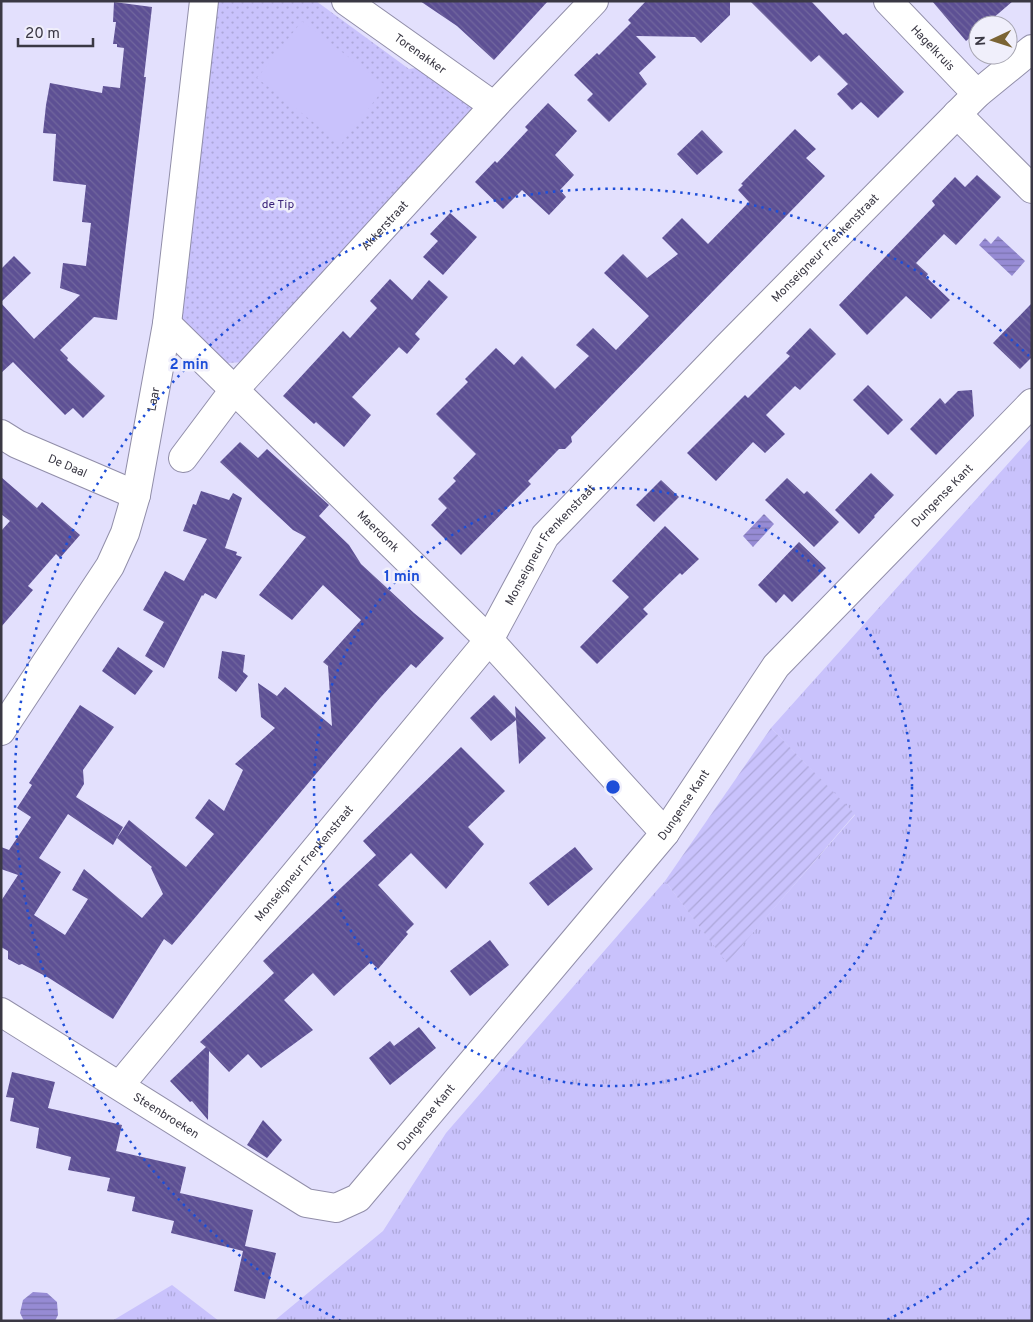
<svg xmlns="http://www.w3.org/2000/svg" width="1033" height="1322" font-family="Overpass,sans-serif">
<defs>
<pattern id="grass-tufts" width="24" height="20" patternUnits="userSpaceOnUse" patternTransform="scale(1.25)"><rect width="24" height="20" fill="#c9c2fc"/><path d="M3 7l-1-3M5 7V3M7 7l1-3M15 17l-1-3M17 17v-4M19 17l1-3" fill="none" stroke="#ada7d9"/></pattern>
<pattern id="park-dots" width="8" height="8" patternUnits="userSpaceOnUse" patternTransform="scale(1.25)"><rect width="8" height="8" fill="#c9c2fc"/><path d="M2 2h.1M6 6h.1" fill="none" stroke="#ada7d9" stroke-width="1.8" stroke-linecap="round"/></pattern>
<pattern id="garden-furrows" width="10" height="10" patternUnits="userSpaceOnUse" patternTransform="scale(1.25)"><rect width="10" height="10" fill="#c9c2fc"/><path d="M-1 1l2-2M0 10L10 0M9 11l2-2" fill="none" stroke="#ada7d9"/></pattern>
<pattern id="water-rules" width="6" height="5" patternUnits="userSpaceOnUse" patternTransform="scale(1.25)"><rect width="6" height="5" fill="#968bd4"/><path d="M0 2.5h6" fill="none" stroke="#7b73ae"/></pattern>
<pattern id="building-back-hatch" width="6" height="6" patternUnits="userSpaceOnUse" patternTransform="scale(1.25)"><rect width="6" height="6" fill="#5d5094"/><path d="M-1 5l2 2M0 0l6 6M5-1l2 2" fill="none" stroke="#72679e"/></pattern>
</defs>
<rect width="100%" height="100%" fill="#e3e0fd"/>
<g fill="url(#grass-tufts)">
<polygon points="1032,437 1032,1321 274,1321 383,1231 446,1133 665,881 727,962 855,815 771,728"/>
<polygon points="172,1285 219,1321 112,1321"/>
</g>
<polygon fill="url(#park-dots)" points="214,1 316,1 409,69 422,67 474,103 476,114 248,362 226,363 180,320"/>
<polygon fill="url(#garden-furrows)" points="771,728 855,814 727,963 665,881"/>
<polygon fill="#c9c2fc" points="302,21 386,86 341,144 257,78"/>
<g fill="url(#water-rules)">
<polygon points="998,236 1025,261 1012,276 979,245 985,238 991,244"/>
<polygon points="764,514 774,524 753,547 743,536"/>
<polygon points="33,1292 47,1293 57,1302 58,1315 55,1321 24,1321 20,1313 23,1300"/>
</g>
<g fill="url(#building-back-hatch)">
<polygon points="420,1 548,1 494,60 457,26"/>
<polygon points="646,1 730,1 730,15 701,43 695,37 636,36 656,57 639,73 647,84 609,122 587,100 593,94 574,75 597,53 599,55 631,23 628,20"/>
<polygon points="750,1 811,1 843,35 846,33 904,92 878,118 861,102 852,110 837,94 848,84 819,55 811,62"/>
<polygon points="932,1 1013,1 985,25 978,25 978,31 966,41"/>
<polygon points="114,2 152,7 144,77 146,77 117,320 94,317 60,350 68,358 67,360 105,396 83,418 73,408 65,415 13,362 1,373 1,303 34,339 80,295 60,288 63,263 86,266 91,223 82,222 86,185 53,181 56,134 43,133 46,105 50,83 102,93 103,86 120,88 124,48 117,47 117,44 113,44 116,22 113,22"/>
<polygon points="548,103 577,131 555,155 574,175 560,190 566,197 549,215 522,190 503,209 475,182 495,161 497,163 528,130 525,127"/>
<polygon points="795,129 816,149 806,158 825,176 571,437 572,442 565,449 559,449 528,481 531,484 461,555 431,525 447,508 438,499 456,481 453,478 476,454 436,414 468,382 465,379 496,348 514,365 522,356 555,389 589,356 576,345 593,328 616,350 649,316 604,273 623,254 647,278 678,254 662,238 682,218 708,244 749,202 738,190 743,185 741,184"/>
<polygon points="702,130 723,152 697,175 677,154"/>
<polygon points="977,175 1001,197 956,245 944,234 916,263 928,274 926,277 950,300 931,319 906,296 867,335 839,305 935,205 932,201 955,177 965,187"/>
<polygon points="450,213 477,237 443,275 423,257 438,241 430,234"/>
<polygon points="14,256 31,273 1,302 1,269"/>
<polygon points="390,279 412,300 429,280 448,297 415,334 420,339 407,354 399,347 352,397 371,415 344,447 316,422 314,424 283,396 343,331 350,338 377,308 370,301"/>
<polygon points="1032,303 1032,357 1020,369 993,343"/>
<polygon points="810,328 836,354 800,390 795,386 766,415 785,434 765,453 753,442 716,481 687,453 745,395 748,398 790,356 786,353"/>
<polygon points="868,385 903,420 888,435 853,400"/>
<polygon points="972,390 974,416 936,455 910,429 940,398 945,404 958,391"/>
<polygon points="240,442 258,458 267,449 329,505 319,516 349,545 361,564 414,613 444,638 416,668 411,664 380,698 172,945 164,939 113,1019 49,978 22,964 19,965 8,959 8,951 1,947 1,901 18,875 1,869 1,847 9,850 31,817 17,808 32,785 29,783 80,705 114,727 83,770 84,784 76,797 123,827 113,845 68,814 39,858 61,872 34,915 65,935 88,899 72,890 84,869 142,918 163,894 151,868 152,867 117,838 129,820 186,867 214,834 195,818 209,799 224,811 243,770 235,764 275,728 261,717 258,683 277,696 285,687 332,726 328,666 323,662 361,620 323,585 292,620 259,595 306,537 293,530 220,462"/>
<polygon points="871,473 894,495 874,516 875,517 859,534 835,510"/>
<polygon points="1,477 37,508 42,502 80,535 60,558 56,554 28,586 33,590 1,627 1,531 10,521 1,514"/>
<polygon points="787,478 804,494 807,491 839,522 814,547 765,500"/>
<polygon points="661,480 679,497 654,522 636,505"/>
<polygon points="201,491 229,500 233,493 242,498 225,548 237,552 236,555 242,557 216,599 205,593 203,596 202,595 164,668 145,656 164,622 143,610 165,571 184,581 207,539 183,531 193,504 196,505"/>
<polygon points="665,526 699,559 682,575 680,573 643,609 648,614 597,664 580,647 629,597 612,581"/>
<polygon points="799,542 826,568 792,602 784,594 776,603 758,585"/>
<polygon points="118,647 153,671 135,695 102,671"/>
<polygon points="222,651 245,655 243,672 248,676 236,692 218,678"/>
<polygon points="494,695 516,718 515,706 546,738 519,764 516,720 491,741 470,718"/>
<polygon points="461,747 505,791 468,827 484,844 446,889 411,853 378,885 414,924 406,932 408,934 378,969 371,962 334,996 313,973 284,1000 313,1030 261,1068 248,1054 229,1072 209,1051 208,1120 192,1101 190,1102 170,1081 206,1047 200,1042 274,973 263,961 376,855 363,841"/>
<polygon points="575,847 593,869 548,906 529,883"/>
<polygon points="490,940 509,965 470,996 450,971"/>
<polygon points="419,1027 436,1048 390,1085 369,1058 390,1041 394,1046"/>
<polygon points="12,1072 55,1082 48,1108 122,1125 116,1151 186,1167 180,1193 253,1210 245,1246 276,1253 265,1299 234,1291 243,1251 171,1233 174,1221 132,1211 135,1197 107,1191 110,1178 68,1170 71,1157 36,1148 39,1128 10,1121 14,1098 6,1097"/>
<polygon points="263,1120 282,1140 267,1158 247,1145"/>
</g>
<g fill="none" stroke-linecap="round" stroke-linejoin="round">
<g stroke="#918ea9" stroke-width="30">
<g id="minor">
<path id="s1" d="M346,1L494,106"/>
<path id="s2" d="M888,1L977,94"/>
<polyline points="957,114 1032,189"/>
<path id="s3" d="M167,324L489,640L665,833"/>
<path id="s4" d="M1,434L17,444L136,495"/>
<path id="s5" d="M183,458L234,390L494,106L594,1"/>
<path id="s6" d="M1,731L110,566L125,533L136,495L167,324L204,1"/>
<path id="s7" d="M1,1012L306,1203L336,1208L358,1198L665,833L776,666L1032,403"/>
<path id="s8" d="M120,1085L489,640L545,536L727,347L977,94L1032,49"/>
</g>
</g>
<use href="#minor" stroke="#fff" stroke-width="28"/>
</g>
<g fill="none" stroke="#1d4ed8" stroke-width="2.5" stroke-dasharray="2.5 5">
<circle cx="613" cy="787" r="299"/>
<path d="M1029 1218A599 599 0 0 1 885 1321M341 1321A599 599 0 1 1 1029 356"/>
</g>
<g text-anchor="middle" stroke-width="5" stroke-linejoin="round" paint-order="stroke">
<g font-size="12" fill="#3a3844" stroke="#f0effb">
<text dy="4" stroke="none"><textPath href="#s2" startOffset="65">Hagelkruis</textPath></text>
<text dy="4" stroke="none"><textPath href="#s1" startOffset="91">Torenakker</textPath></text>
<text dy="4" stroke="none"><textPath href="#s5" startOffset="308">Akkerstraat</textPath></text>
<text dy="4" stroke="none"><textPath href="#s8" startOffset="1098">Monseigneur Frenkenstraat</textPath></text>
<text dy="4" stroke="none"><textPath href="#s6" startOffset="371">Laar</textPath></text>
<text dy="4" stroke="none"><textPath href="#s4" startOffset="74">De Daal</textPath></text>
<text dy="4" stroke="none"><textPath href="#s7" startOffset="1330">Dungense Kant</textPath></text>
<text dy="4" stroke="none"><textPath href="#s3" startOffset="296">Maerdonk</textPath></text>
<text dy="4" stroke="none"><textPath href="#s8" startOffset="692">Monseigneur Frenkenstraat</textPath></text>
<text dy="4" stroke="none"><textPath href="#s7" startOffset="925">Dungense Kant</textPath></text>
<text dy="4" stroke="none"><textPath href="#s8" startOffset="288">Monseigneur Frenkenstraat</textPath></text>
<text dy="4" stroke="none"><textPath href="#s7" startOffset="195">Steenbroeken</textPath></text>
<text dy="4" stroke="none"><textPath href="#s7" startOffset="520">Dungense Kant</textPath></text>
</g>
<g font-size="12" fill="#3c2479" stroke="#f0effb">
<text x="278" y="208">de Tip</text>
</g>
</g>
<circle cx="613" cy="787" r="8" fill="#1d4ed8" stroke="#f0effb" stroke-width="2.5"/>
<g font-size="15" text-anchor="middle" font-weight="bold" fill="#1d4ed8" stroke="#f0effb" stroke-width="5" stroke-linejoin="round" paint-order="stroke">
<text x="189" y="369">2 min</text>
<text x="402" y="581">1 min</text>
</g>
<rect width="1033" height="1322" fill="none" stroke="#3a3844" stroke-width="5"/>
<g transform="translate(993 40) rotate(266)"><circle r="24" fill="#f0effb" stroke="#a7a6b2"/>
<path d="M0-4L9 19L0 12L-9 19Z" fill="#7b6434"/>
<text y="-8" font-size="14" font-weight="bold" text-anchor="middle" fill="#3a3844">N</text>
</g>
<path d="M18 38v8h75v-8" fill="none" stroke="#3a3844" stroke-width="2.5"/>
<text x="25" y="38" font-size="15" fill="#3a3844" stroke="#f0effb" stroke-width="4" paint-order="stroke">20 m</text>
</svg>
